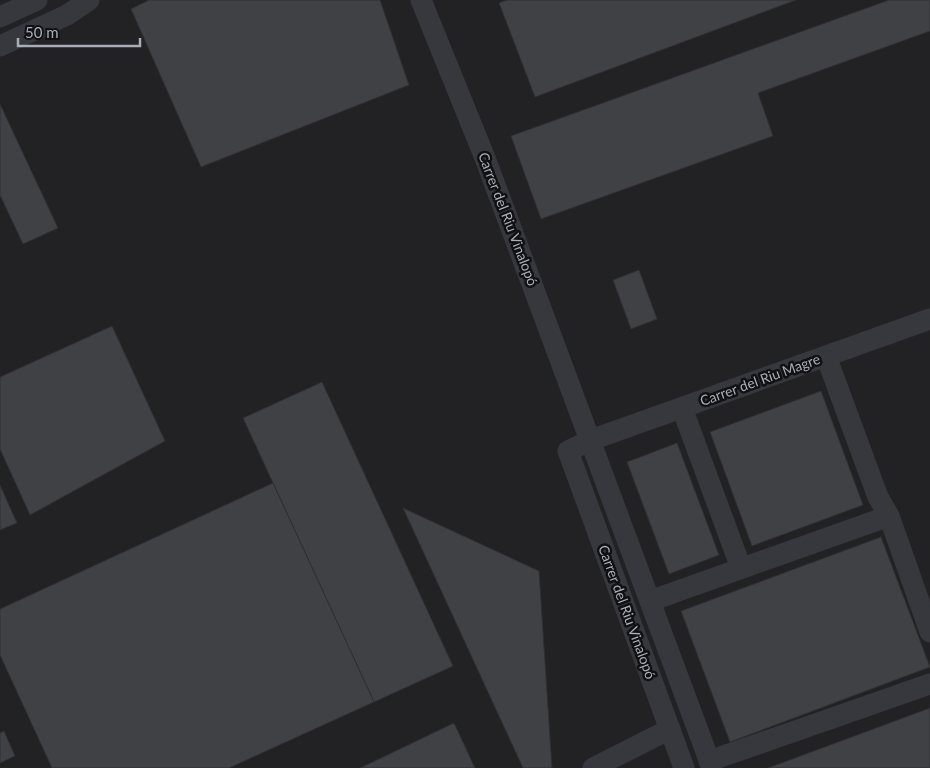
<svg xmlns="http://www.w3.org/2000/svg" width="930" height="768" font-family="Lato,sans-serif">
<rect width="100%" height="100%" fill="#161618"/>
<rect fill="#222225" x="0" y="0" width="930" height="768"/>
<g fill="#404145" stroke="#303034">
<polygon points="149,0 380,0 409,85 201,167 131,9"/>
<polygon points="507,0 796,0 535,97 499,3"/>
<polygon points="889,0 930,0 930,31 758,93 773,136 541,219 511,136"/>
<polygon points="0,104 58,228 23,244 0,195"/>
<polygon points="639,270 657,319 631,329 613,280"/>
<polygon points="112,326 165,441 30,515 0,449 0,377"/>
<polygon points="322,382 453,666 374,702 243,418"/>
<polygon points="821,391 863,505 752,546 710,432"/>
<polygon points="677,443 719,555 669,574 627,462"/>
<polygon points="273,483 374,702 229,768 52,768 0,655 0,609"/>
<polygon points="0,485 17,523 0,530"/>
<polygon points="403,508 539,571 552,768 523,768"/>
<polygon points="881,537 930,667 730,742 681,611"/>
<polygon points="930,708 930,768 768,768"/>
<polygon points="454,723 475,768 360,768"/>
<polygon points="4,731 15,756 0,763 0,733"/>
</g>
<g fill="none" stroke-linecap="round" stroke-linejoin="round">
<g stroke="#37383d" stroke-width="21">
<polyline points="421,0 485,158 712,768"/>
<polyline points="0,17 37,0"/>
<polyline points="0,46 67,15 89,0"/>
<polyline points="826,356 878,497 889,516 930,632"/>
<polyline points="682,408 741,568"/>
<polyline points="650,601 889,516"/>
<polyline points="709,761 930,684"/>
<polyline points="593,768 670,729"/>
<polyline points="684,768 568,451 591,440 930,319"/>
</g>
</g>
<g text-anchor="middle" stroke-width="5" stroke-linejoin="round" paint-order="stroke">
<g font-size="14" fill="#a8adb8" stroke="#111113">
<text transform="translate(508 219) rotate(69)" y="5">Carrer del Riu Vinalopó</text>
<text transform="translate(760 380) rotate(-20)" y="5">Carrer del Riu Magre</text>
<text transform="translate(627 612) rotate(70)" y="5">Carrer del Riu Vinalopó</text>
</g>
</g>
<path d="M18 38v8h122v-8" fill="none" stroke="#a8adb8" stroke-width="2.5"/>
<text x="25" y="38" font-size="15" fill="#a8adb8" stroke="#111113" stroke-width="4" paint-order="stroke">50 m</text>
</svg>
